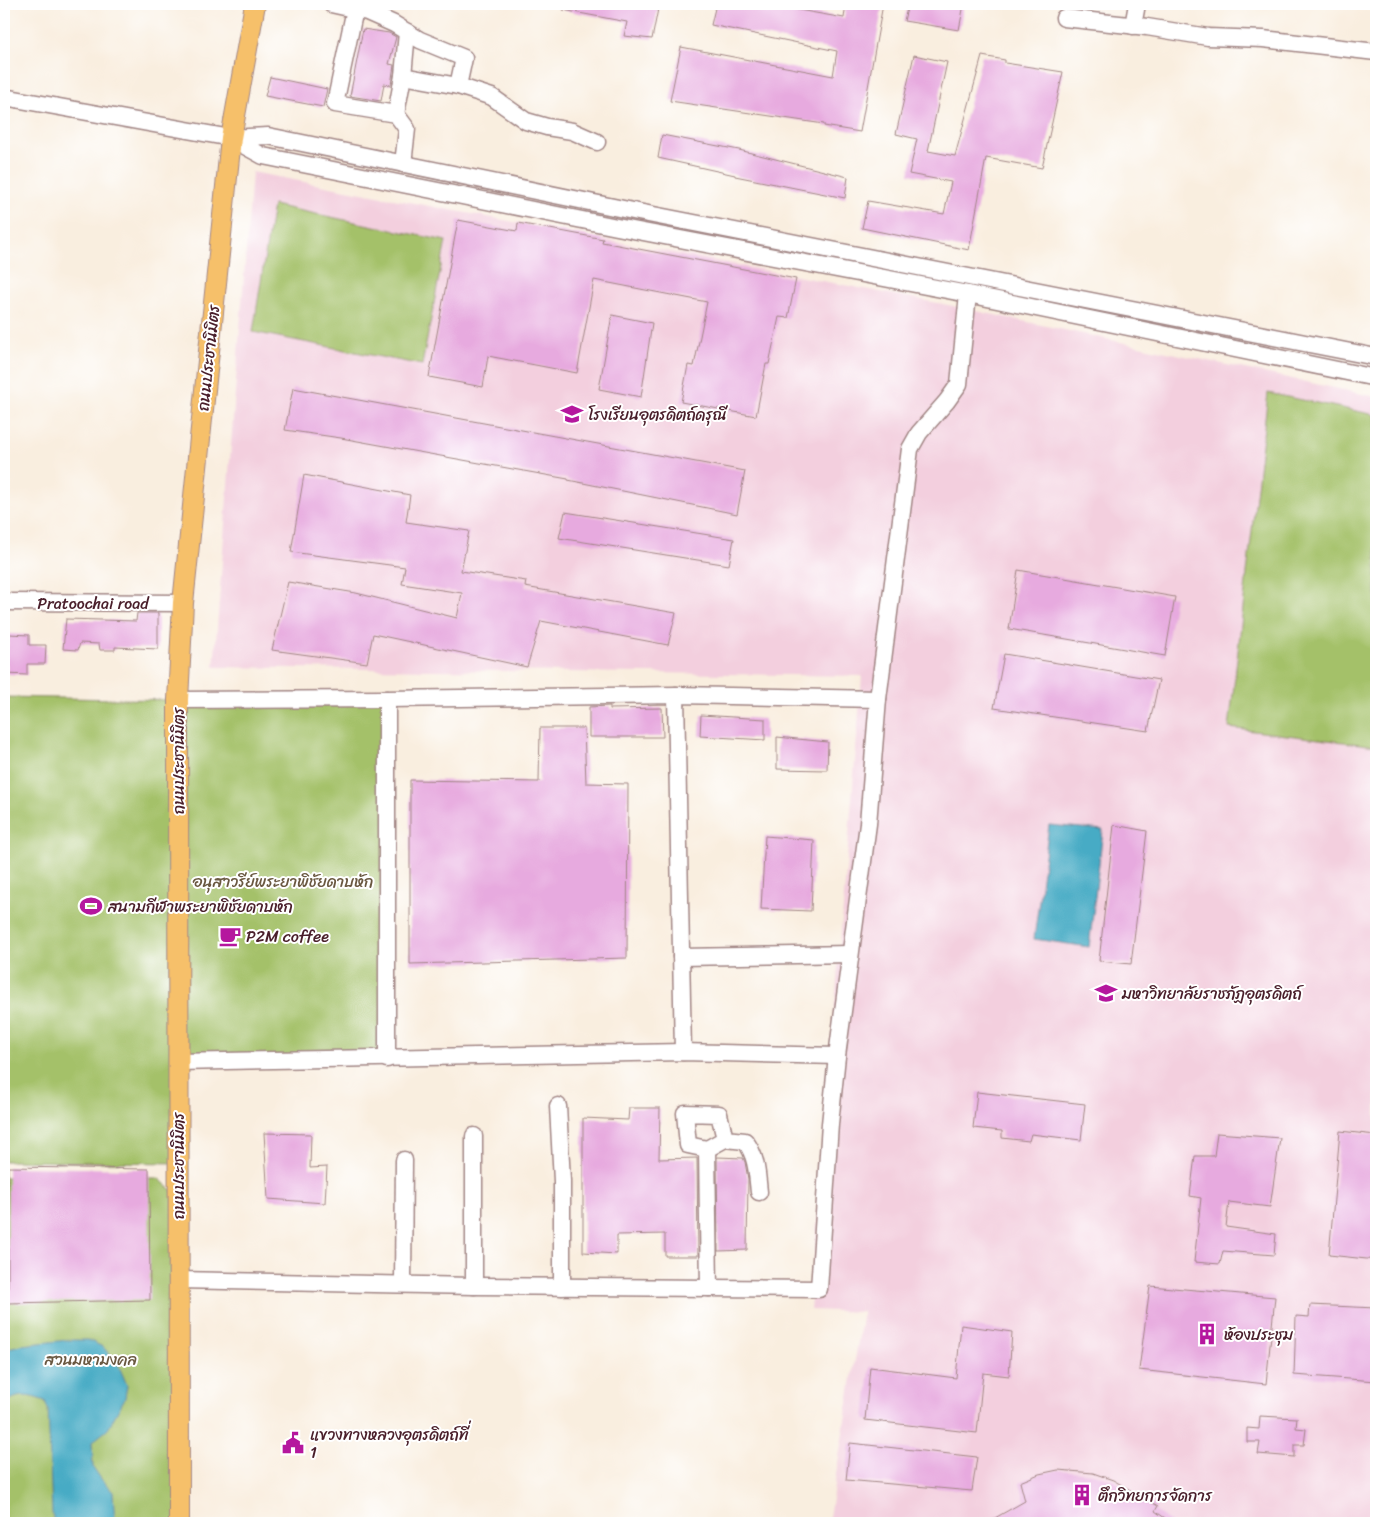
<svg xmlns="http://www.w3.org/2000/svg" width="1380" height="1527" font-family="Sriracha,'Playpen Sans Thai',sans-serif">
<rect width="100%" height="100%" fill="#fff"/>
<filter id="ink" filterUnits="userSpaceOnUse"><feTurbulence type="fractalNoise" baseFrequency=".02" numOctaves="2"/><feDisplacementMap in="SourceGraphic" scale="10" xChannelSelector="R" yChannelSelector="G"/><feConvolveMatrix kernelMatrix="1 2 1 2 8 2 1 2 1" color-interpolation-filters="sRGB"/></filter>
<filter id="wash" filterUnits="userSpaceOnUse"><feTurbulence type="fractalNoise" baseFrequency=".0096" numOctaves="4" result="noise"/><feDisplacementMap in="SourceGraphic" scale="20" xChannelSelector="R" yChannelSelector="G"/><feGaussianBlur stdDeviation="1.12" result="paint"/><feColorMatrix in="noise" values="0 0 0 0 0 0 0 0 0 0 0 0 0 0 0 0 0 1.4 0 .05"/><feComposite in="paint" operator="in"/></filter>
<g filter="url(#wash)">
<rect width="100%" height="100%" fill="#f9eedf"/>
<polygon fill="#f3cfde" points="252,172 948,305 1376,397 1376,1523 828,1523 863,1312 810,1310 862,676 214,667"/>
<g fill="#a4c169" stroke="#77704a">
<polygon points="273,205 446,241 422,365 253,332"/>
<polygon points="1268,393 1376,415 1376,746 1229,728"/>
<polygon points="4,697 178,700 387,699 387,1059 178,1062 178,1163 4,1161"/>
<polygon points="4,1177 158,1178 178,1195 179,1523 4,1523"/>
</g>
<g fill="#46abc5" stroke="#486578">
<polygon points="1049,825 1103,830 1089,947 1034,939"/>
<path d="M68,1340H88L103,1347L118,1364L127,1385L125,1398L107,1430L92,1442L93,1467L101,1479L113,1492L115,1523H54L52,1513L48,1409L45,1401C28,1395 19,1393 4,1404V1349L21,1345Z"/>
</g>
<g id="blocks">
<g fill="#e7aadf">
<polygon points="564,4 659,4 652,39 624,36 627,22 563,10"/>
<polygon points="716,4 765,4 844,18 846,4 883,4 860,132 824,126 824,124 670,101 681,47 833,76 837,51 711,25"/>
<polygon points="908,4 964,4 959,30 904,21"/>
<polygon points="363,29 389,33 396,37 389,64 394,65 391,85 384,84 381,101 350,96"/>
<polygon points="914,55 947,62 928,151 955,156 982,56 1005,60 1005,63 1063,72 1042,168 986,158 969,250 862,228 868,201 944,214 951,182 909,174 917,139 896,134"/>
<polygon points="270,77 327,89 323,107 265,96"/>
<polygon points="662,135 739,150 848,177 845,198 735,176 735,175 658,158"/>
<polygon points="458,220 517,231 518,223 603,239 602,242 796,279 788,318 779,317 769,364 766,364 756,416 681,402 688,365 694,366 707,302 594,280 577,373 488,356 483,387 429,377"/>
<polygon points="612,315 652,323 641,397 599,389"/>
<polygon points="293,388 745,471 737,514 568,480 568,479 341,438 285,430"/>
<polygon points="304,475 410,495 406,522 469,531 461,571 526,581 525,587 676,613 668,645 541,621 527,667 373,634 367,663 272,650 288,582 356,593 457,618 462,593 402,584 405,567 291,552"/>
<polygon points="565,512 734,539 729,565 559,538"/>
<polygon points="1018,570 1175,597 1165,656 1009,629"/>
<polygon points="137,613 158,613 158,649 115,647 115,650 100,650 99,644 80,643 78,650 63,649 66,619 136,621"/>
<polygon points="9,634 29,635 29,645 46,645 45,664 27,664 27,675 7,674 7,664 4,664 4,645 8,645"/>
<polygon points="1004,654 1159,680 1148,731 994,708"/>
<polygon points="610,706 610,709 662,708 663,737 589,737 589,707"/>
<polygon points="701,715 765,719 765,740 700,736"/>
<polygon points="540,728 584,728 586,783 628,784 627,958 410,964 410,780 539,782"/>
<polygon points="777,737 828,742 827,770 777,769"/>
<polygon points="1114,825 1147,831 1131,964 1099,961"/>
<polygon points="765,836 814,840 811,911 761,909"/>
<polygon points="977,1092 1085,1104 1081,1140 1031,1134 1029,1141 1002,1138 1002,1131 973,1128"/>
<polygon points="629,1108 660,1108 659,1159 697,1158 698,1256 665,1256 665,1234 617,1235 617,1254 583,1252 583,1118 628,1120"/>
<polygon points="1340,1131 1376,1135 1376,1260 1329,1255"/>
<polygon points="264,1133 311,1134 310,1168 327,1167 325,1203 268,1199"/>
<polygon points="1217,1133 1280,1138 1270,1207 1229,1202 1226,1227 1276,1234 1274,1255 1223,1251 1220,1264 1194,1262 1201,1198 1190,1196 1195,1156 1214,1156"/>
<polygon points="717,1157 743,1158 745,1162 748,1179 747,1250 718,1251"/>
<polygon points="8,1167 149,1169 150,1300 8,1303"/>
<polygon points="1150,1286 1275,1297 1266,1384 1139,1370"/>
<polygon points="1310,1305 1376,1308 1376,1381 1294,1375 1296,1316 1309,1317"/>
<polygon points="961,1325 1012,1332 1009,1376 983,1373 977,1433 865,1420 870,1367 956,1378"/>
<polygon points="1260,1416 1297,1418 1296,1428 1306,1429 1304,1445 1294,1445 1294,1457 1258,1454 1260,1442 1247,1442 1247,1428 1259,1429"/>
<polygon points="850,1443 977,1457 972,1491 846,1480"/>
<polygon points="1058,1470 1093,1473 1113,1480 1158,1506 1155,1511 1172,1523 986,1523 1025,1501 1020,1482 1039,1474"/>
</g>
</g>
</g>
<g filter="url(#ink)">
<use href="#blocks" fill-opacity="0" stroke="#a28685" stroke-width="1"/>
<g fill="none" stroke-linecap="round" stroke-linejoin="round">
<g stroke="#a28685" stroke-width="19">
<g id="minor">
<polyline points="331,4 367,12 394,24 420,40 464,58 458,86"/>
<polyline points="355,9 335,104 396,114 403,76 407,32"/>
<polyline points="1064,18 1147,27 1208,37 1263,39 1376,52"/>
<polyline points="1133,26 1137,4"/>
<polyline points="403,76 458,86 492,97 526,121 547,127 572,131 597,142"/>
<polyline points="4,97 231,138 268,136 638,212 1376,357"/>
<polyline points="396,114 407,129 403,164"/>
<polyline points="232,139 263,156 617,227 968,294 1376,378"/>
<polyline points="4,602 183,603"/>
<polyline points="676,695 683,1052"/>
<polyline points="178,700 387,699 676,695 878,699"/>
<polyline points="681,957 850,954"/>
<polyline points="387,1059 387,699"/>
<polyline points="178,1062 683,1052 837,1056"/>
<polyline points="558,1106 562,1181 562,1287"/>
<path d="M725,1139L719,1114L685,1113L688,1145L707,1149L725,1139L745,1141C757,1156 757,1174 759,1192"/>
<polyline points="707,1149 709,1288"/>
<polyline points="178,1280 474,1286 819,1289 830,1124 837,1056 868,824 878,699 910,449 919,433 947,401 959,384 968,294"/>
<polyline points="403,1284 404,1160"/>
<polyline points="474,1286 474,1136"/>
</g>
</g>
<g stroke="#a28685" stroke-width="22">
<polyline id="major" points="179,1523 178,700 183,603 231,138 255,4"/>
</g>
<use href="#minor" stroke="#fff" stroke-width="16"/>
<use href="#major" stroke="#f6c06b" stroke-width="20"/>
</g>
</g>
<defs>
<g id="school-bare" transform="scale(1.725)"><path d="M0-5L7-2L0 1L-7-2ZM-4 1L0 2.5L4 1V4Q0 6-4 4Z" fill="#b5179e" stroke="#fff" stroke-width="2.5" paint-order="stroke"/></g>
<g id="stadium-bare" transform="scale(1.725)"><path d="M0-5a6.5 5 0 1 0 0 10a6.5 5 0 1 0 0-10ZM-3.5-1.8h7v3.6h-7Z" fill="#b5179e" stroke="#fff" stroke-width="2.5" paint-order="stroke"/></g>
<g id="cafe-bare" transform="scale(1.725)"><path d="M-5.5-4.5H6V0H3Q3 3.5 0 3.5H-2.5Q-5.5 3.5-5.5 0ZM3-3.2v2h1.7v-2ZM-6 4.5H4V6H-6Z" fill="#b5179e" stroke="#fff" stroke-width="2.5" paint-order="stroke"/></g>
<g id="university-bare" transform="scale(1.725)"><path d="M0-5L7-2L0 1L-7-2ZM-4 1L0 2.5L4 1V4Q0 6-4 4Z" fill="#b5179e" stroke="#fff" stroke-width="2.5" paint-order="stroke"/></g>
<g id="building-bare" transform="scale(1.725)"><path d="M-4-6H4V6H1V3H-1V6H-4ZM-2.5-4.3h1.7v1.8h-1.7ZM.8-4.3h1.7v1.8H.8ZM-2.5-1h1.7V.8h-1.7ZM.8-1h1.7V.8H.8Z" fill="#b5179e" stroke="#fff" stroke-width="2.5" paint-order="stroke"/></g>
<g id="civic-bare" transform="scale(1.725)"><path d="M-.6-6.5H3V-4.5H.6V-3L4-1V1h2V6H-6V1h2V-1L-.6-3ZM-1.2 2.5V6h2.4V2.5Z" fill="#b5179e" stroke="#fff" stroke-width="2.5" paint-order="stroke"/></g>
</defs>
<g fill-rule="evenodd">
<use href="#school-bare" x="572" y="414"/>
<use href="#stadium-bare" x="91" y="906"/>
<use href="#cafe-bare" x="230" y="936"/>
<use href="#university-bare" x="1106" y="993"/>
<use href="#building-bare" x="1207" y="1334"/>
<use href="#civic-bare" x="293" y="1443"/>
<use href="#building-bare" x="1082" y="1495"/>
</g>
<g text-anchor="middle" stroke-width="4" stroke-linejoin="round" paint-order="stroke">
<g font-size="16" fill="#4a1f2b" stroke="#fff">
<text transform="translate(208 358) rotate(-84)" y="6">ถนนประชานิมิตร</text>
<text x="93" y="609">Pratoochai road</text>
<text transform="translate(178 761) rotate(-90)" y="6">ถนนประชานิมิตร</text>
<text transform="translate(178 1166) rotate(-90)" y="6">ถนนประชานิมิตร</text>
</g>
<g font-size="16" fill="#4a1f2b" stroke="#fff" text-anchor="start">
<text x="588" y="420">โรงเรียนอุตรดิตถ์ดรุณี</text>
<text x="108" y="912">สนามกีฬาพระยาพิชัยดาบหัก</text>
<text x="246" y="942">P2M coffee</text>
<text x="1122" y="999">มหาวิทยาลัยราชภัฏอุตรดิตถ์</text>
<text x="1224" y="1340">ห้องประชุม</text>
<text x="310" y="1440">แขวงทางหลวงอุตรดิตถ์ที่<tspan x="310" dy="18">1</tspan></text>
<text x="1098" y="1501">ตึกวิทยการจัดการ</text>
</g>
<g font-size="16" fill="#6a5841" stroke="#fff">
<text x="283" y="887">อนุสาวรีย์พระยาพิชัยดาบหัก</text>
<text x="91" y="1365">สวนมหามงคล</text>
</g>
</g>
<rect width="1380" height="1527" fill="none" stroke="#fff" stroke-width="20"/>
</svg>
